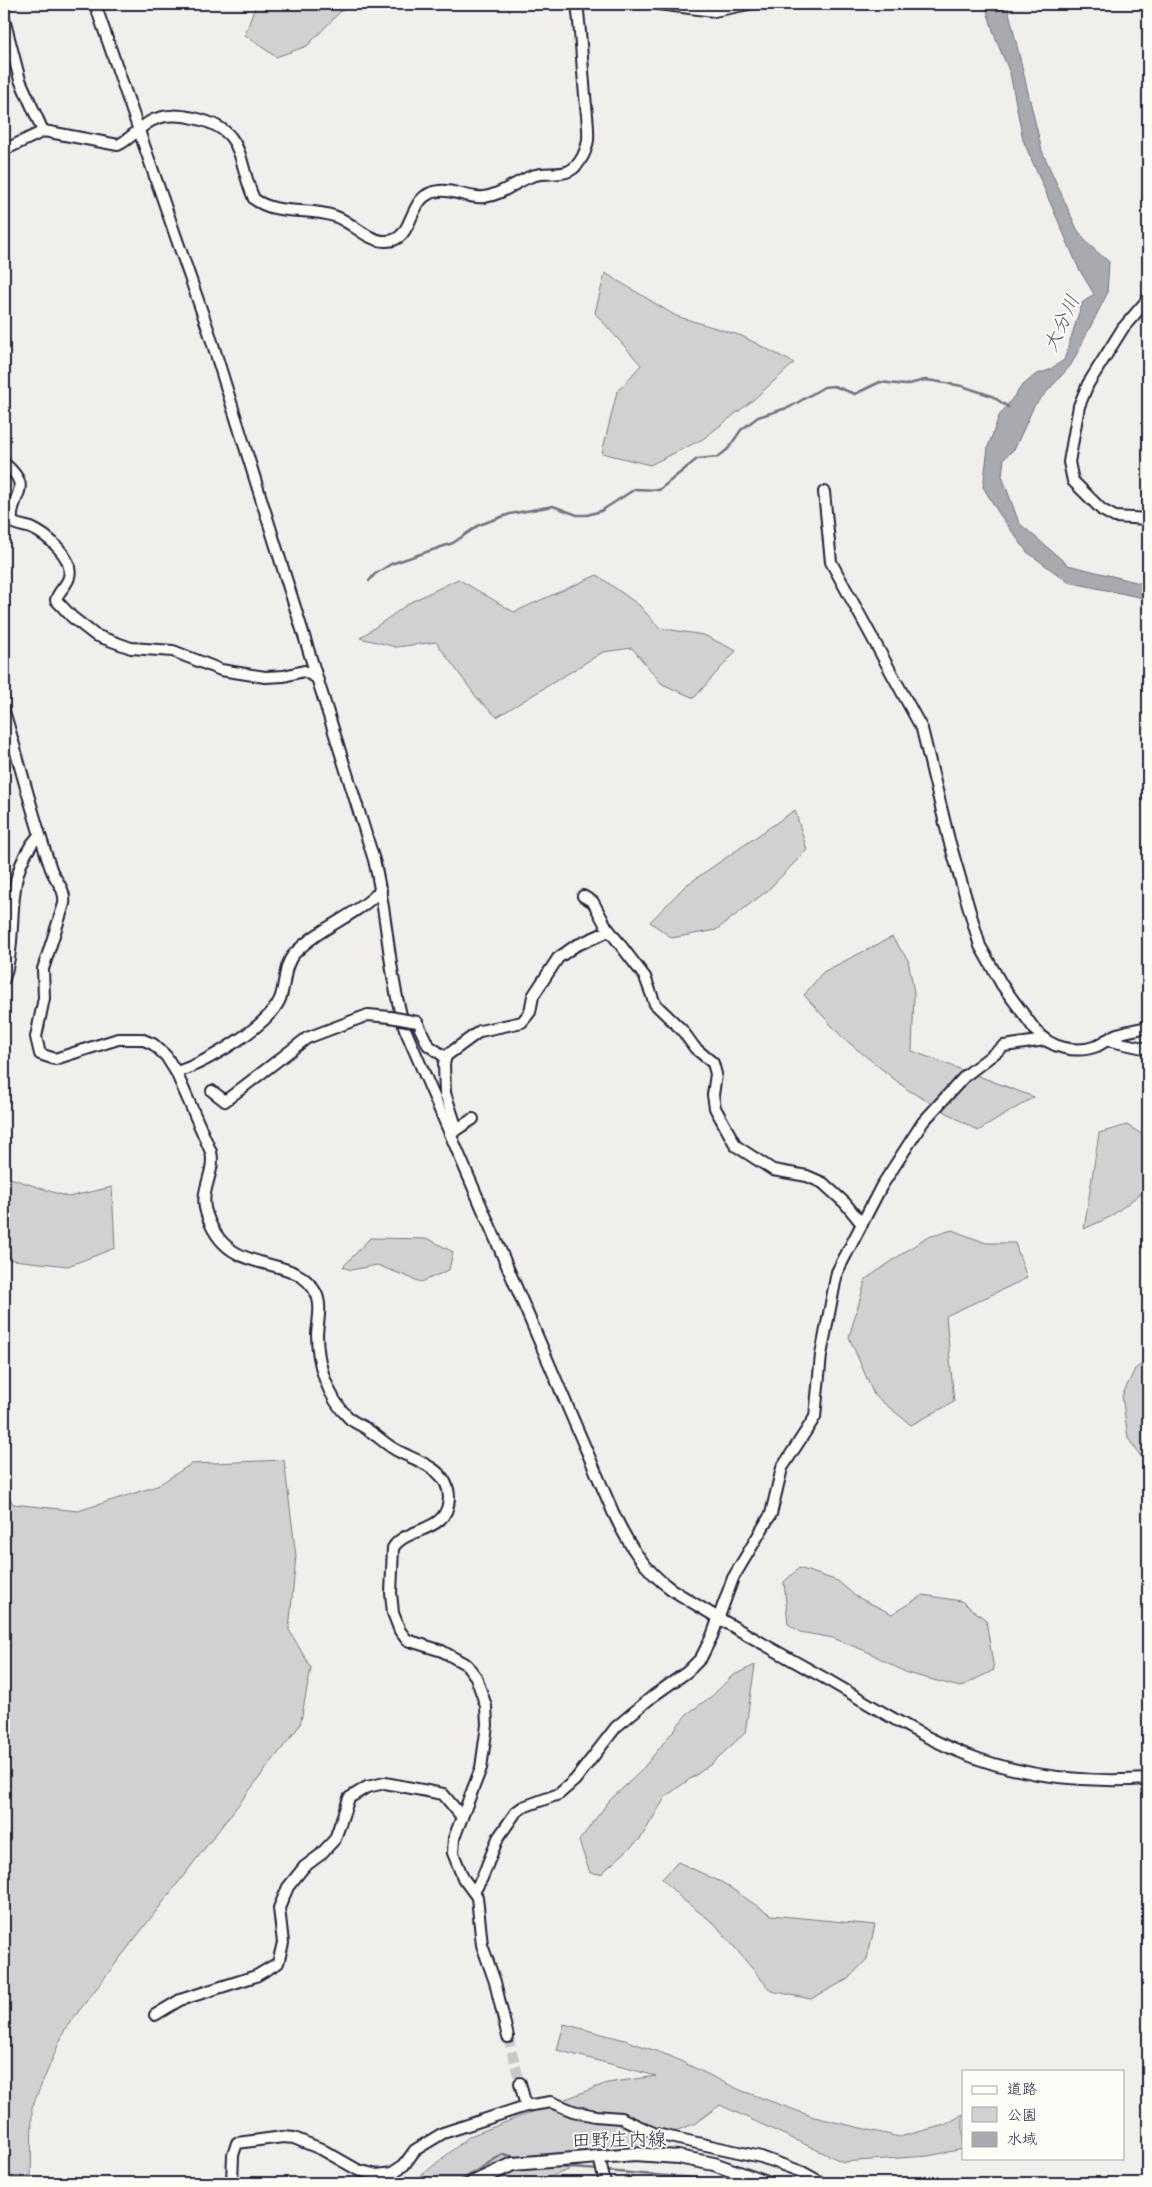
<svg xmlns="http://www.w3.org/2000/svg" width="1152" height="2187" font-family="'Architects Daughter','Klee One',sans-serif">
<rect width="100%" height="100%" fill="#f0efec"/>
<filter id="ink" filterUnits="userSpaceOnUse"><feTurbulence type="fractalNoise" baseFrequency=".02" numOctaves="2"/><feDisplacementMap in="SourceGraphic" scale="10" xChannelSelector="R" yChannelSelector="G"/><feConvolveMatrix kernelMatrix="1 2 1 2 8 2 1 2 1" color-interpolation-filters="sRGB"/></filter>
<g filter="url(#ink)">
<g fill="#d2d1d1" stroke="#7a7a86">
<polygon points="256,4 352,4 341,11 307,46 276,57 245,35"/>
<polygon points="605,273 676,316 742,336 794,363 753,400 703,439 650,465 602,453 617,392 641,365 595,313"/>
<polygon points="597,575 639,605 659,628 704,635 736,651 694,698 662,684 632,648 603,652 497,717 477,698 436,642 396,647 360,638 411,602 458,579 514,612"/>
<polygon points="795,810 807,850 767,891 716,930 672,938 650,922 685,886"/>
<polygon points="892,937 908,960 914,992 912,1051 1034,1097 978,1131 908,1090 843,1038 804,995 823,972"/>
<polygon points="1127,1125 1148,1138 1148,1188 1110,1217 1084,1229 1099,1133"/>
<polygon points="4,1176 68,1197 112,1187 115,1248 68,1266 4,1259"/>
<polygon points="952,1230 986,1243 1015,1243 1027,1278 946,1316 954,1402 911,1425 874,1395 849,1337 866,1279 925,1238"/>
<polygon points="370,1238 429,1239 453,1252 449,1270 421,1282 377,1265 351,1270 343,1267"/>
<polygon points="1148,1360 1148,1453 1144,1461 1128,1438 1122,1396 1135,1369"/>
<polygon points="284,1460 296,1556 289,1630 311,1668 300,1725 65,2029 32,2107 31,2183 4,2183 4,1488 13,1504 78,1511 157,1486 191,1464"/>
<polygon points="799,1568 838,1581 855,1596 892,1614 923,1595 961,1601 986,1620 994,1670 960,1687 907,1673 868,1652 833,1638 800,1632 788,1624 784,1582"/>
<polygon points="755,1665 745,1733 710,1765 666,1796 641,1838 601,1874 590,1873 579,1841 609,1801 640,1772 687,1714 712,1696 732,1676"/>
<polygon points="678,1862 723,1883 771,1915 875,1925 867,1959 848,1979 811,1999 771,1991 715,1924 682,1899 662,1879"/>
<polygon points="564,2024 625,2040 670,2056 740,2090 814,2117 899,2137 945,2125 963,2114 963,2149 928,2156 843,2162 720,2105 694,2124 533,2183 412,2183 470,2136 607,2083 656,2076 557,2050"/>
</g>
<polygon fill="#a9a9b0" stroke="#737381" points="985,4 1007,4 1042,151 1077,229 1087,243 1109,262 1107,294 1071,365 1034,406 1015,448 1004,459 1002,476 1019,523 1068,565 1148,585 1148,599 1068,582 1027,552 998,512 983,487 988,447 999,416 1021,387 1035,375 1049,370 1064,360 1082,303 1094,294 1079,269 1023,140 1010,73 996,40"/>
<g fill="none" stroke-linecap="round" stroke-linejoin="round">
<g stroke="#737381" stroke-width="2.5">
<polyline points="369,581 375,574 391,564 453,543 479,525 510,514 553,506 577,515 587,515 601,511 635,489 659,490 697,459 718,457 728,449 741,430 758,417 790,407 824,387 834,386 855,394 880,382 905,385 925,380 934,381 962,386 992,396 1008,407"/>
<polyline points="556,2167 600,2170"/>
<polyline points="606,2171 717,2180"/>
<polyline points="457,2183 503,2154 519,2158"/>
</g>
<polyline stroke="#c7c6c9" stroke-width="10" stroke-dasharray="10 5" stroke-linecap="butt" points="508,2037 520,2083"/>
<g stroke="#22223b" stroke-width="14">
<g id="minor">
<path d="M95,4L209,332L374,860C388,916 388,974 405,1029L613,1512C627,1542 643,1569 671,1589C719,1620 769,1647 819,1675C867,1702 914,1734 965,1754C1023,1777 1086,1783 1148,1779"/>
<polyline points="658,4 714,11 749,4"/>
<polyline points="4,19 20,80 43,131"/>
<path d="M4,150L44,131L118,145C131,139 140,126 153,120C168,114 179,115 194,118C247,130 236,158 254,199C277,216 308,207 334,216C351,221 367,241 385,241C417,242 405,194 439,191C454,189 468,199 484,197C502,195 515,182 532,176C550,169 567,181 580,161C584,155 587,147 588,140C589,126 586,109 585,95C582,64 581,34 577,4"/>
<polyline points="1148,299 1123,328 1088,384 1079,406 1069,462 1073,481 1102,510 1115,517 1148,519"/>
<path d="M4,463C36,490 9,493 12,522C18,526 25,526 31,528C47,535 74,557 69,577C67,586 58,591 56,600L72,617L95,635L131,648L173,651L221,670L265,677L284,676L304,671L317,678"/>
<path d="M824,492L831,562L922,729L949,840L980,946L1002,985L1036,1031C1050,1048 1076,1054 1097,1046C1104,1043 1110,1037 1117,1034C1127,1031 1138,1029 1148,1027"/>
<path d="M4,711C20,764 33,817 51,869C56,882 66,889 64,904L43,969L44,998L36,1037L40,1054L55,1059L118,1039H141L153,1044L166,1056L176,1072L211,1152C216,1172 199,1191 206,1212C227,1282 293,1249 316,1293C322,1305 318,1321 317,1334C317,1363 327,1397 349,1418C354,1423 362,1425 368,1430C378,1436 385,1444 396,1450C416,1461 449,1468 449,1498C448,1534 406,1526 393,1548L391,1593L393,1613L400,1631L407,1640L442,1651L467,1665L476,1677L486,1706L487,1725L481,1768L454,1838L453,1853L463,1878L477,1897L482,1945L495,1982L508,2037"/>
<polyline points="583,896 593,902 606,926 645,977 655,1004 682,1030 695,1048 713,1063 716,1074 713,1095 715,1108 736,1146 773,1170 807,1176 823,1183 845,1203 862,1224"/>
<path d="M4,979C21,925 0,879 39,835"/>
<polyline points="417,1022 428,1045 445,1057"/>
<polyline points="1106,1040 1148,1049"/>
<path d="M176,1072C204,1064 269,1026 280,999C286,984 283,965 295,953C320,927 356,916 381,890"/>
<polyline points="212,1091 225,1101 307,1038 368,1015 390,1017"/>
<polyline points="455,1131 456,1126 445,1093 444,1064 446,1056 480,1031 522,1022 530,1012 533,996 558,958 575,946 609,931"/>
<polyline points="451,1133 473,1119"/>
<polyline points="474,1892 482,1878 498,1838 516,1812 523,1807 559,1794 575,1780 616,1727 653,1696 687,1672 701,1658 712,1636 733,1578 771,1514 782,1468 815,1417 821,1355 837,1272 881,1187 923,1122 965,1076 1004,1046 1045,1040"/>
<polyline points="155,2015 180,2000 256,1976 278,1963 283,1943 279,1908 288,1887 304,1867 320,1855 335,1839 349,1798 367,1787 385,1783 443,1794 462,1817"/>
<polyline points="520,2083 526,2106"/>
<polyline points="599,2157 605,2183"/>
<polyline points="232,2183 233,2155 237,2143 283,2137 294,2138 321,2149 358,2170 377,2175 392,2173 404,2165 415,2150 443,2133 526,2106 551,2102 573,2111 595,2116 621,2118 656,2134 761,2157 802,2172 822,2183"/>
</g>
</g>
<g stroke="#22223b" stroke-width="16">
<polyline id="major" points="472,2183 513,2164 635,2154 678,2157 714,2164 767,2183"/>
</g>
<use href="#minor" stroke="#fdfcf7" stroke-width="10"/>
<use href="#major" stroke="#fdfcf7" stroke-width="12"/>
<g stroke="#22223b" stroke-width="14" stroke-linecap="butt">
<polyline id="minor-bridge" points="390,1017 417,1022"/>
</g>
<use href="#minor-bridge" stroke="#fdfcf7" stroke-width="10"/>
</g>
</g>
<g text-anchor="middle" stroke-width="4" stroke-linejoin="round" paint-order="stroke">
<g font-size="19" fill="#22223b" stroke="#fdfcf7">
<text transform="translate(619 2139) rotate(-1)" y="7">田野庄内線</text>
</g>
<g font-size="20" font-style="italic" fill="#58586a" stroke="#fdfcf7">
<text transform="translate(1061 323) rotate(-65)" y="7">大分川</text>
</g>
</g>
<rect width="1152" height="2187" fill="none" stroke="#fdfcf7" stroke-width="20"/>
<rect x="10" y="10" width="1132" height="2167" fill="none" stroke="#22223b" stroke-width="2" filter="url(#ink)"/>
<rect x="962" y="2070" width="162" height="90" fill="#fdfcf7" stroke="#a5a5ac"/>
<rect x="972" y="2086" width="25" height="8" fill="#fdfcf7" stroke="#a5a5ac"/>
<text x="1007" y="2094" font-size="15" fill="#22223b">道路</text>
<rect x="972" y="2107" width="25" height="15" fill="#d2d1d1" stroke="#a5a5ac"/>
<text x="1007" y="2120" font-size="15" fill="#22223b">公園</text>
<rect x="972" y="2132" width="25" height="15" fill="#a9a9b0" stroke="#a5a5ac"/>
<text x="1007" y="2144" font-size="15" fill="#22223b">水域</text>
</svg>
